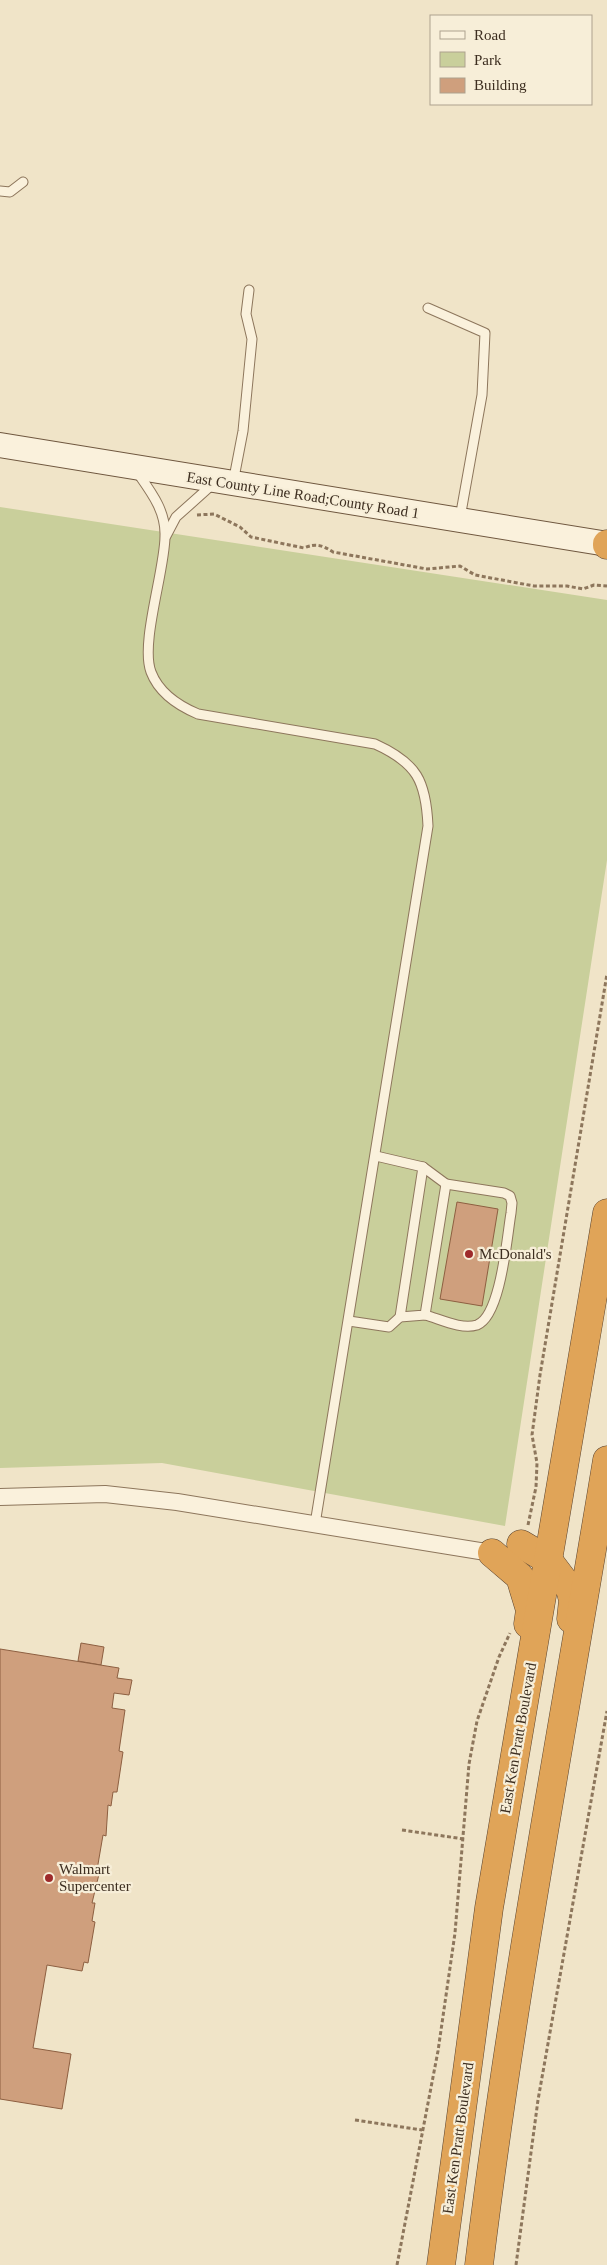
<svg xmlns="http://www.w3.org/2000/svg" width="607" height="2265" font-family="'Times New Roman',serif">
<rect width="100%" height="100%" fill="#f0e4c8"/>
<polygon fill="#c9cf9b" points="0,507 607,600 607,860 505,1526 162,1463 0,1468"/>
<g fill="#cf9f7d" stroke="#8d5f41">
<polygon points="457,1202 498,1209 482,1306 440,1299"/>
<polygon points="81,1643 104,1647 101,1665 78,1661"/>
<polygon points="0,1649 119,1668 117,1678 132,1680 129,1695 114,1693 112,1708 125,1710 119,1751 123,1752 117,1792 113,1792 111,1806 108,1805 106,1836 103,1835 97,1870 100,1870 92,1903 95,1903 92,1921 95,1922 88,1963 84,1962 82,1971 47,1965 33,2048 71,2054 62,2109 0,2099"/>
</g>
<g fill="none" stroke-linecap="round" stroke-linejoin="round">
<g stroke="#8d765c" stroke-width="11">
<g id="lane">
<polyline points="0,191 10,192 23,182"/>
<polyline points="428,308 485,333 482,395 460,518"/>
<path d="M137,472C151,492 166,511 165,536C165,570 140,643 151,672C159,693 179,706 198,714L375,744C417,763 426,781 428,826L315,1524"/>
<polyline points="233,483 243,431 252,339 246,314 249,290"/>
<polyline points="166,536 176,517 214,483"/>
<path d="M425,1315C440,1319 461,1330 477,1325C501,1316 507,1236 511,1213L512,1203L510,1196L504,1193L446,1184"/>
<polyline points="400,1317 423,1167"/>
<polyline points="349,1321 389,1327 400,1317 425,1315 446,1184 423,1167 376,1156"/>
</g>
</g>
<g stroke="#8d765c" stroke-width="18">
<polyline id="street" points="0,1497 105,1494 177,1502 492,1553"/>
</g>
<g stroke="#6f573f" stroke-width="26">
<polyline id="secondary" points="0,445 607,544"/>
</g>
<g stroke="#5b4430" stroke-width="29">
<g id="highway">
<polyline points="607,544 607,545"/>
<polyline points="521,1544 548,1560 570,1589 573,1600 571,1619"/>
<polyline points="492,1553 520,1577 530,1610 528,1624"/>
<polyline points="441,2265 489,1908 607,1213"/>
<path d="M479,2265C512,1995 563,1728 607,1460"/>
</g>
</g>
<g stroke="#8d765c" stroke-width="3" stroke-dasharray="4 2.5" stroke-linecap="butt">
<path d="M197,515L214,514L240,527L251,537L304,548C316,543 322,545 333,552L427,569L460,566L475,575L534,586H567L583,589L594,585L607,586"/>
<polyline points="528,1525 536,1487 537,1463 532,1435 540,1375 607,974"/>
<polyline points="402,1830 464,1839"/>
<polyline points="355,2120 422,2130"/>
<polyline points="397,2265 438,2051 455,1933 469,1764 477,1721 499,1657 510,1633"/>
<polyline points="516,2265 538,2100 607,1711"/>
</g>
<use href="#lane" stroke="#faf1dc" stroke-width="9"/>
<use href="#street" stroke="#faf1dc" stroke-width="16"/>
<use href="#secondary" stroke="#faf1dc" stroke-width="24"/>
<use href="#highway" stroke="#e0a458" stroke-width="28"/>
</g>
<g fill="#9e2a2b" stroke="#f7eed8" stroke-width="2">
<circle cx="469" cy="1254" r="5"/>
<circle cx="49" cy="1878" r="5"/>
</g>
<g text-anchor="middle" stroke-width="4.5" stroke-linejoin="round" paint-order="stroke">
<g font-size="15" fill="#3d2e20" stroke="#f7eed8">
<text transform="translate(303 495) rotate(9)" y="5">East County Line Road;County Road 1</text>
<text transform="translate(518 1738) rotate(-80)" y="5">East Ken Pratt Boulevard</text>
<text transform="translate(458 2138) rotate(-82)" y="5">East Ken Pratt Boulevard</text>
</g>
<g font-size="15" fill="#3d2e20" stroke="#f7eed8" text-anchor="start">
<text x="479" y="1259">McDonald's</text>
<text x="59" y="1874">Walmart<tspan x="59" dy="17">Supercenter</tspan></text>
</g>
</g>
<rect x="430" y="15" width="162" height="90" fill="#f7eed8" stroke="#ada18e"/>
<rect x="440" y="31" width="25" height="8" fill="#faf1dc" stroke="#ada18e"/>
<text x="474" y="40" font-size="15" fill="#3d2e20">Road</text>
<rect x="440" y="52" width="25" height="15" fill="#c9cf9b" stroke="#ada18e"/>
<text x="474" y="65" font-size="15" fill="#3d2e20">Park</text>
<rect x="440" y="78" width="25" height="15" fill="#cf9f7d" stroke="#ada18e"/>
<text x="474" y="90" font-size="15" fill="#3d2e20">Building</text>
</svg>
